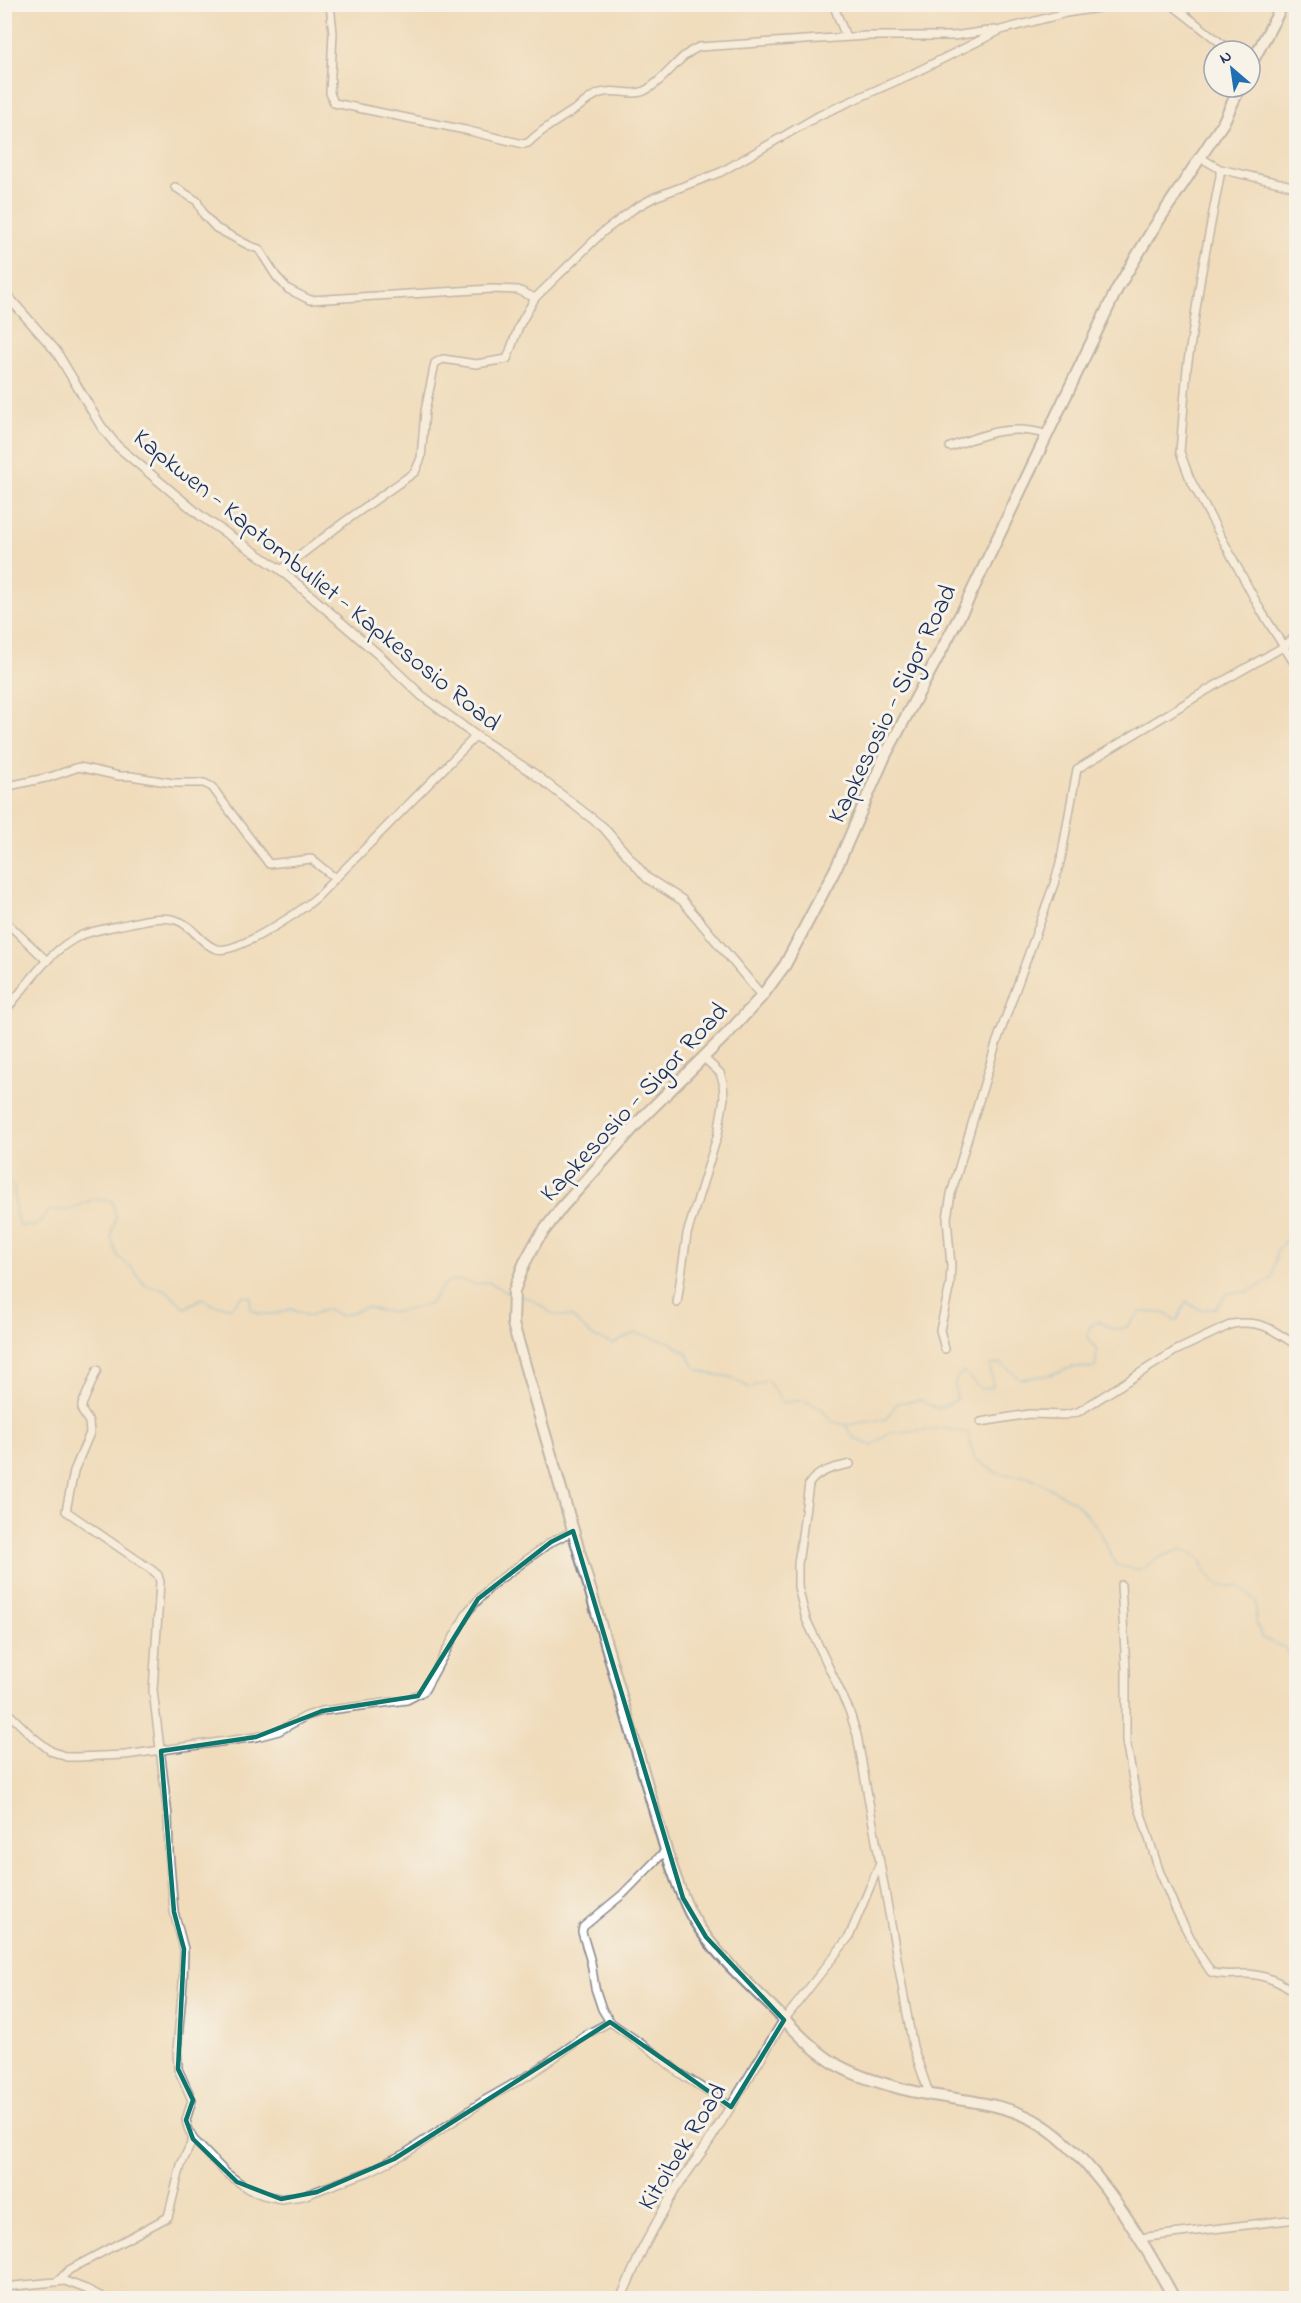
<svg xmlns="http://www.w3.org/2000/svg" width="1301" height="2303" font-family="'Indie Flower',sans-serif">
<rect width="100%" height="100%" fill="#f7f3e8"/>
<filter id="ink" filterUnits="userSpaceOnUse"><feTurbulence type="fractalNoise" baseFrequency=".0167" numOctaves="2"/><feDisplacementMap in="SourceGraphic" scale="12" xChannelSelector="R" yChannelSelector="G"/><feConvolveMatrix kernelMatrix="1 2 1 2 8 2 1 2 1" color-interpolation-filters="sRGB"/></filter>
<filter id="wash" filterUnits="userSpaceOnUse"><feTurbulence type="fractalNoise" baseFrequency=".008" numOctaves="4" result="noise"/><feDisplacementMap in="SourceGraphic" scale="24" xChannelSelector="R" yChannelSelector="G"/><feGaussianBlur stdDeviation="1.35" result="paint"/><feColorMatrix in="noise" values="0 0 0 0 0 0 0 0 0 0 0 0 0 0 0 0 0 1.4 0 .05"/><feComposite in="paint" operator="in"/></filter>
<g filter="url(#wash)">
<rect width="100%" height="100%" fill="#f0dcbb"/>
<g fill="none" stroke-linecap="round" stroke-linejoin="round">
<g stroke="#5aaed6" stroke-width="1.5">
<path d="M4,1180L14,1187L16,1216L20,1226H35L50,1211L67,1210L94,1199L112,1201L116,1216L111,1237L118,1257L131,1267L146,1286L165,1289L185,1308L202,1298L213,1305L231,1307L243,1296L251,1297L250,1308L260,1314H276L291,1309L308,1316L327,1309L341,1316L367,1307C389,1316 407,1311 430,1304C443,1283 450,1273 476,1285L489,1282L508,1293"/>
<polyline points="519,1296 532,1299 554,1315 572,1317 592,1336 613,1344 635,1333 669,1342 686,1352 696,1369 711,1374 730,1377 750,1388 767,1380 783,1403 802,1400 821,1408 833,1422 846,1425 886,1419 897,1403 920,1400 938,1409 956,1400 955,1381 963,1371 981,1389 993,1387 990,1365 1002,1364 1020,1379 1049,1375 1073,1367 1095,1368 1097,1351 1088,1336 1090,1326 1100,1321 1113,1329 1126,1328 1140,1312 1164,1313 1177,1321 1186,1302 1201,1310 1216,1308 1228,1293 1247,1292 1272,1279 1276,1253 1296,1226"/>
<polyline points="846,1426 855,1439 873,1446 888,1433 941,1428 968,1433 974,1458 997,1473 1030,1477 1075,1502 1097,1527 1116,1565 1141,1570 1158,1558 1182,1549 1201,1559 1206,1573 1220,1586 1239,1587 1256,1601 1256,1623 1262,1638 1285,1648 1296,1670"/>
</g>
<polyline stroke="#5aaed6" stroke-width="10" points="4,10 7,4"/>
</g>
</g>
<g filter="url(#ink)">
<g fill="none" stroke-linecap="round" stroke-linejoin="round">
<g stroke="#86868c" stroke-width="10">
<g id="minor">
<path d="M330,4L333,33L330,93L334,103L465,130L523,144L528,143C544,127 559,120 577,108C586,102 594,93 605,92C618,89 634,97 646,90C667,79 677,56 699,47L866,36H953L995,30"/>
<polyline points="833,4 846,37"/>
<polyline points="1171,4 1231,51"/>
<polyline points="1201,158 1220,169 1296,187"/>
<polyline points="1220,169 1220,176 1201,276 1187,368 1180,452 1190,479 1260,609 1296,666"/>
<polyline points="175,187 197,201 204,215 216,228 250,246 259,249 276,276 288,289 310,300 492,289 518,290 535,298"/>
<path d="M950,447C984,434 1009,424 1045,434"/>
<polyline points="281,570 344,522 415,472 421,458 425,411 435,363 443,359 476,364 507,359 519,326 535,298 603,232 635,208 655,197 721,172 820,115 912,74 1001,30 1066,13 1124,4"/>
<polyline points="4,787 50,777 79,767 119,776 131,776 173,783 204,783 212,787 269,864 311,859 335,878"/>
<polyline points="4,920 47,961"/>
<path d="M4,1012C28,985 48,950 82,935C98,929 114,927 131,923C145,920 162,916 176,920C193,925 201,945 217,949C237,954 301,911 317,897L476,736"/>
<polyline points="677,1303 687,1234 718,1134 724,1098 723,1082 720,1073 704,1058"/>
<polyline points="945,1349 940,1330 950,1285 951,1266 947,1218 951,1194 996,1044 1054,884 1061,859 1077,769 1204,692 1283,647 1296,636"/>
<polyline points="97,1370 82,1405 82,1411 89,1422 90,1433 74,1471 66,1511 152,1570 158,1575 160,1582 153,1690 168,1816 169,1852 174,1912 184,1949 183,1982 177,2050 178,2069 192,2100 186,2120 188,2128 193,2139 225,2172 248,2189 263,2195 281,2199 303,2196 368,2172 406,2153 485,2100 534,2072 589,2033 610,2022"/>
<path d="M981,1422L1029,1414L1065,1415L1078,1412L1175,1351L1232,1324C1262,1319 1274,1331 1296,1345"/>
<path d="M850,1464C836,1467 817,1471 809,1484L798,1564V1587L806,1619L849,1710L857,1735L913,2047L930,2096"/>
<path d="M1121,1585L1126,1669V1741L1137,1801L1159,1870L1176,1910L1199,1954L1211,1972C1222,1976 1233,1974 1244,1974C1263,1974 1282,1982 1296,1994"/>
<polyline points="4,1709 33,1737 51,1751 67,1757 77,1757 125,1755 256,1737 279,1731 306,1716 322,1711 407,1700 424,1691 468,1611 492,1585 551,1542 573,1531"/>
<polyline points="666,1850 623,1894 583,1927 582,1932 591,1962 595,1988 602,2009 610,2022 656,2054 678,2072 731,2107"/>
<polyline points="784,2020 849,1937 880,1863"/>
<polyline points="1139,2238 1296,2219"/>
<polyline points="58,2281 69,2270 168,2217 181,2165 193,2139"/>
<polyline points="4,2287 65,2281 86,2289 104,2298"/>
</g>
</g>
<g stroke="#86868c" stroke-width="11">
<g id="tertiary">
<polyline points="4,292 56,351 101,426 117,446 202,517 281,570 380,656 422,696 476,736 533,773 603,827 647,878 682,900 762,996"/>
<polyline points="621,2298 643,2248 674,2191 710,2140 784,2020"/>
</g>
</g>
<g stroke="#86868c" stroke-width="14">
<g id="secondary">
<polyline points="1250,66 1283,4"/>
<path d="M1174,2298C1144,2243 1094,2156 1039,2123C999,2099 948,2101 903,2089C882,2083 859,2077 839,2066C813,2051 792,2027 771,2006C743,1979 713,1951 693,1918C681,1897 674,1873 666,1850L513,1324L514,1291L524,1264L537,1240L562,1207L645,1115L729,1032L762,996L785,965L838,864L885,756L965,606L1117,289L1153,229L1223,123L1240,87"/>
</g>
</g>
<use href="#minor" stroke="#fff" stroke-width="7"/>
<use href="#tertiary" stroke="#fff" stroke-width="8"/>
<use href="#secondary" stroke="#fff" stroke-width="10"/>
</g>
</g>
<path d="M0 0H1301V2303H0ZM573,1531L683,1898L706,1937L784,2020L731,2107L610,2022L394,2159L317,2192L281,2199L237,2182L193,2139L186,2120L193,2100L178,2069L184,1949L174,1912L161,1751L256,1737L322,1711L418,1696L478,1599L551,1542Z" fill="#f0dcbb" fill-opacity=".55" fill-rule="evenodd"/>
<path fill="none" stroke="#0f766e" stroke-width="4.5" stroke-linejoin="round" d="M573,1531L683,1898L706,1937L784,2020L731,2107L610,2022L394,2159L317,2192L281,2199L237,2182L193,2139L186,2120L193,2100L178,2069L184,1949L174,1912L161,1751L256,1737L322,1711L418,1696L478,1599L551,1542Z"/>
<g text-anchor="middle" stroke-width="6" stroke-linejoin="round" paint-order="stroke">
<g font-size="26" fill="#1b2f5e" stroke="#f7f3e8">
<text transform="translate(318 579) rotate(39)" y="9">Kapkwen - Kaptombuliet - Kapkesosio Road</text>
<text transform="translate(891 703) rotate(-64)" y="9">Kapkesosio - Sigor Road</text>
<text transform="translate(633 1101) rotate(-47)" y="9">Kapkesosio - Sigor Road</text>
<text transform="translate(681 2146) rotate(-58)" y="9">Kitoibek Road</text>
</g>
</g>
<rect width="1301" height="2303" fill="none" stroke="#f7f3e8" stroke-width="24"/>
<g transform="translate(1232 69) rotate(331)"><circle r="28" fill="#f7f3e8" stroke="#9fa5b1" stroke-width="1.5"/>
<path d="M0-4.5L10 22L0 15L-10 22Z" fill="#1f6fb2"/>
<text y="-9" font-size="16" font-weight="bold" text-anchor="middle" fill="#1b2f5e">N</text>
</g>
</svg>
